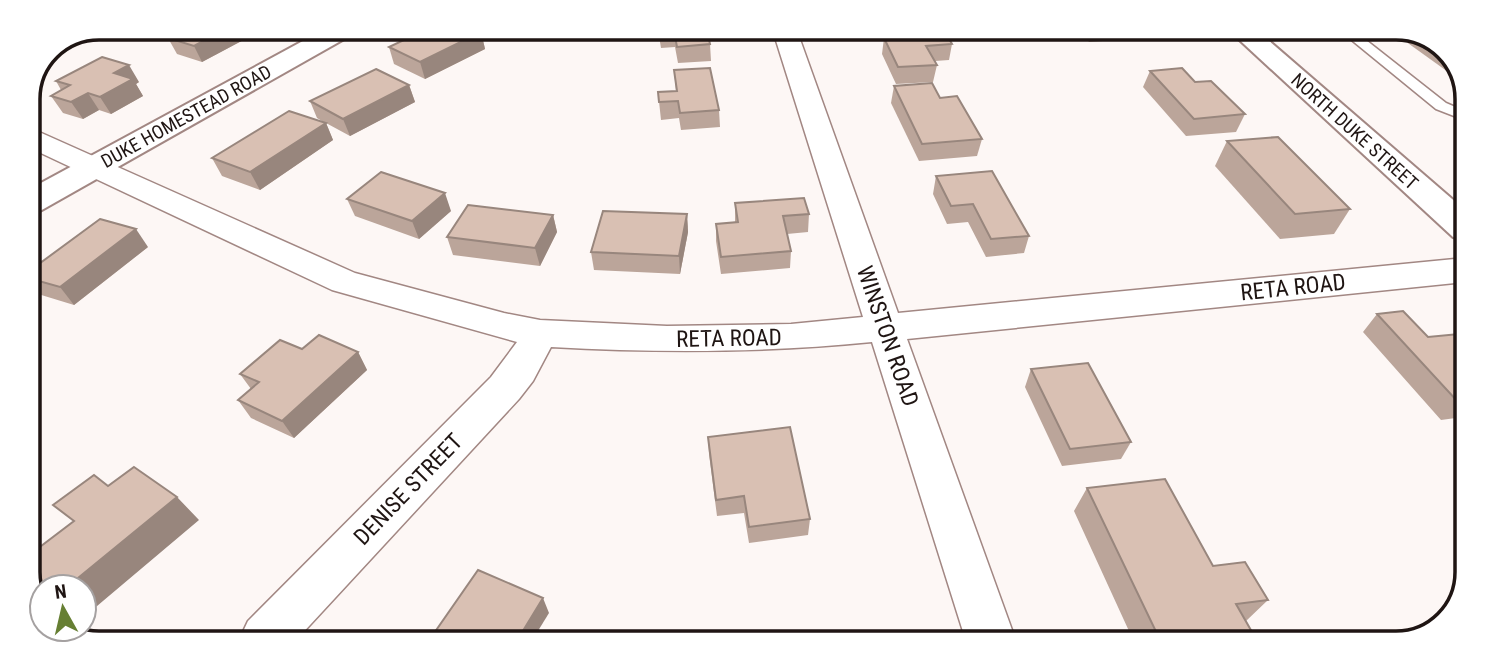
<svg xmlns="http://www.w3.org/2000/svg" width="1495" height="671" font-family="'Roboto Condensed',sans-serif">
<rect width="100%" height="100%" fill="#fdf7f5"/>
<g fill="none" stroke-linecap="round" stroke-linejoin="round">
<g stroke="#a28783" stroke-width="3">
<polygon id="service" points="1343,33 1357,33 1446,103 1467,112 1467,121 1436,109"/>
</g>
<g stroke="#a28783" stroke-width="3">
<path id="minor" d="M773,31H797L898,313L1465,258V282L907,339L1016,641H966L872,342C763,353 660,353 551,347L533,381L519,399L298,638H240L248,621L491,377L517,342L332,290L28,147V127L355,273L504,313L540,320L667,326L791,324L863,317Z"/>
</g>
<g stroke="#a28783" stroke-width="4">
<polygon id="tertiary" points="325,29 357,29 353,34 40,211 28,214 28,190"/>
</g>
<g stroke="#a28783" stroke-width="4">
<polygon id="trunk" points="1232,33 1260,33 1466,211 1465,240 1453,237"/>
</g>
<use href="#service" fill="#fff" fill-rule="evenodd"/>
<use href="#minor" fill="#fff" fill-rule="evenodd"/>
<use href="#tertiary" fill="#fff" fill-rule="evenodd"/>
<use href="#trunk" fill="#fff" fill-rule="evenodd"/>
</g>
<g fill="#bba59a">
<polygon points="187,28 245,29 249,37 202,62 177,54 168,38"/>
<polygon points="658,30 707,31 710,44 711,61 678,63 675,47 661,48"/>
<polygon points="897,31 933,32 952,44 949,60 935,61 937,65 933,82 896,84 882,54 884,38 896,37"/>
<polygon points="481,32 485,49 425,79 394,64 389,47"/>
<polygon points="1081,32 1146,32 1144,38 1089,42"/>
<polygon points="1410,34 1423,34 1452,56 1462,82 1405,41"/>
<polygon points="674,70 719,110 720,127 681,130 679,118 661,120 658,92 676,91"/>
<polygon points="1150,71 1195,82 1245,114 1236,132 1186,136 1143,87"/>
<polygon points="56,81 139,82 136,84 143,96 111,114 99,110 83,119 63,113 51,96 61,90"/>
<polygon points="409,85 415,102 350,136 326,123 333,140 260,190 222,176 212,158 325,123 317,118 310,101"/>
<polygon points="894,86 940,98 982,139 977,156 919,161 891,103"/>
<polygon points="1227,141 1350,209 1334,234 1280,239 1215,166"/>
<polygon points="936,176 1029,236 1024,253 986,257 968,222 947,224 933,194"/>
<polygon points="347,199 451,211 419,239 355,216"/>
<polygon points="735,203 809,214 808,232 787,234 791,251 790,268 721,274 716,241 716,224 735,222"/>
<polygon points="687,214 688,232 680,274 594,270 591,252"/>
<polygon points="553,215 557,232 540,266 453,255 447,237"/>
<polygon points="148,247 74,305 38,294 28,283 28,272"/>
<polygon points="1377,314 1428,337 1464,339 1463,417 1441,420 1363,332"/>
<polygon points="302,349 358,352 367,370 294,438 251,418 238,400 251,389 240,374"/>
<polygon points="1031,369 1131,442 1121,459 1062,466 1025,387"/>
<polygon points="708,437 810,519 808,535 749,543 744,513 717,516 709,454"/>
<polygon points="1087,488 1268,600 1246,621 1256,639 1252,642 1134,642 1074,511"/>
</g>
<g fill="#98867d">
<polygon points="226,29 245,29 249,37 202,62 194,46"/>
<polygon points="521,30 534,30 522,34"/>
<polygon points="481,32 485,49 425,79 420,62"/>
<polygon points="129,65 139,82 136,84 143,96 111,114 100,97 114,73"/>
<polygon points="409,85 415,102 350,136 343,119"/>
<polygon points="88,93 99,110 83,119 71,102"/>
<polygon points="326,123 333,140 260,190 250,172"/>
<polygon points="445,193 451,211 419,239 412,221"/>
<polygon points="687,214 688,232 680,274 679,256"/>
<polygon points="553,215 557,232 540,266 535,248"/>
<polygon points="136,229 148,247 74,305 60,287"/>
<polygon points="358,352 367,370 294,438 282,421"/>
<polygon points="177,497 199,520 84,617 84,587 67,587"/>
<polygon points="543,598 549,613 533,639 518,639"/>
</g>
<g fill="#d9c0b3" stroke="#98867d" stroke-width="2">
<polygon points="187,28 226,29 194,46 168,38"/>
<polygon points="427,29 474,30 481,32 420,62 389,47"/>
<polygon points="659,30 707,31 710,44 677,47 674,31 659,32"/>
<polygon points="899,31 933,32 934,33 945,32 952,44 926,46 937,65 898,67 884,38 902,37"/>
<polygon points="102,57 129,65 114,73 133,79 100,97 88,93 71,102 51,96 70,85 56,81"/>
<polygon points="710,68 719,110 680,113 678,101 659,102 658,92 677,91 674,70"/>
<polygon points="1182,68 1195,82 1211,81 1245,114 1194,119 1150,71"/>
<polygon points="376,69 409,85 343,119 310,101"/>
<polygon points="932,83 940,98 957,96 982,139 922,144 894,86"/>
<polygon points="289,111 326,123 250,172 212,158"/>
<polygon points="1278,137 1350,209 1295,214 1227,141"/>
<polygon points="992,171 1029,236 991,239 973,204 951,206 936,176"/>
<polygon points="381,172 445,193 412,221 347,199"/>
<polygon points="804,198 809,214 783,216 791,251 721,257 716,224 738,222 735,203"/>
<polygon points="468,205 553,215 535,248 447,237"/>
<polygon points="603,211 687,214 679,256 591,252"/>
<polygon points="100,219 136,229 60,287 28,278 28,272"/>
<polygon points="1403,311 1428,337 1459,334 1464,339 1464,402 1458,402 1377,314"/>
<polygon points="319,335 358,352 282,421 238,400 259,382 240,374 280,340 302,349"/>
<polygon points="1088,363 1131,442 1070,449 1031,369"/>
<polygon points="790,427 810,519 749,527 744,496 716,500 708,437"/>
<polygon points="134,467 177,497 67,587 42,587 42,601 34,595 28,577 28,556 74,521 53,505 94,475 108,486"/>
<polygon points="1165,479 1213,566 1245,562 1268,600 1236,604 1256,639 1232,642 1161,642 1087,488"/>
<polygon points="478,570 543,598 518,639 430,639"/>
</g>
<g text-anchor="middle" stroke-width="5" stroke-linejoin="round" paint-order="stroke">
<g font-size="19" fill="#1f1513" stroke="#fff">
<text transform="translate(186 116) rotate(-29)" y="7">DUKE HOMESTEAD ROAD</text>
<text transform="translate(1355 131) rotate(42)" y="7">NORTH DUKE STREET</text>
</g>
<g font-size="23" fill="#1f1513" stroke="#fff">
<text transform="translate(1293 287) rotate(-6)" y="8">RETA ROAD</text>
<text transform="translate(888 336) rotate(71)" y="8">WINSTON ROAD</text>
<text transform="translate(729 338) rotate(-1)" y="8">RETA ROAD</text>
<text transform="translate(408 489) rotate(-46)" y="8">DENISE STREET</text>
</g>
</g>
<path d="M0 0H1495V671H0ZM99 40H1396A59 59 0 0 1 1455 99V572A59 59 0 0 1 1396 631H99A59 59 0 0 1 40 572V99A59 59 0 0 1 99 40Z" fill="#fff" fill-rule="evenodd"/>
<path fill="none" stroke="#1f1513" stroke-width="3.5" d="M99 40H1396A59 59 0 0 1 1455 99V572A59 59 0 0 1 1396 631H99A59 59 0 0 1 40 572V99A59 59 0 0 1 99 40Z"/>
<g transform="translate(63 608) rotate(352)"><circle r="33" fill="#ffffff" stroke="#a5a1a1" stroke-width="2"/>
<path d="M0-5L12 26L0 18L-12 26Z" fill="#667f33"/>
<text y="-10" font-size="19" font-weight="bold" text-anchor="middle" fill="#1f1513">N</text>
</g>
</svg>
